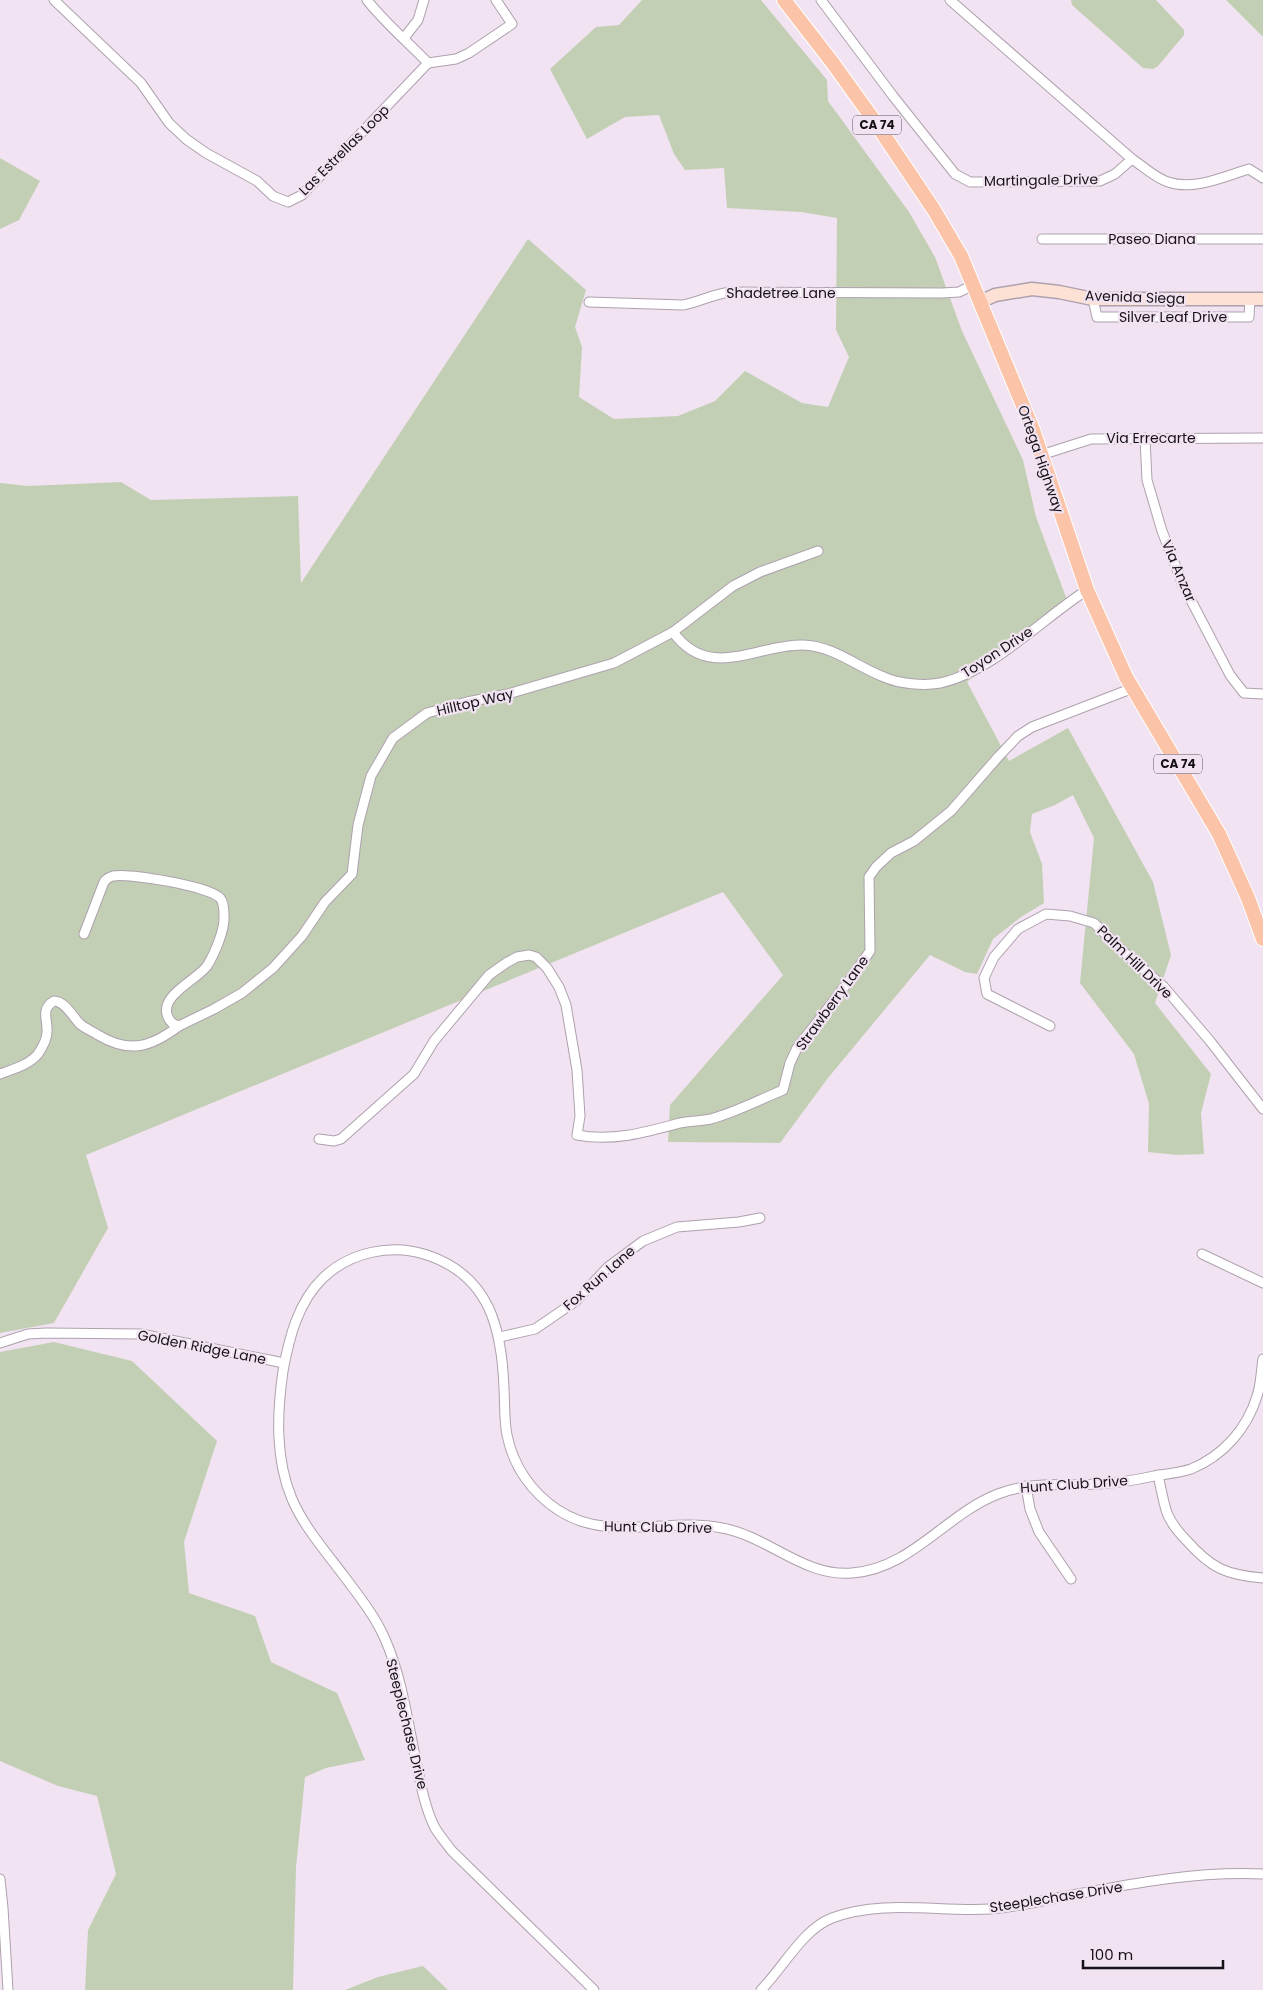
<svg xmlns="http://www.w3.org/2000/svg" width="1263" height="1990" font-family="Poppins,sans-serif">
<rect width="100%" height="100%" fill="#f1e3f1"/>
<g fill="#c3cfb5">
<polygon points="642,0 761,0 827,80 828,101 909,212 935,257 962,331 1023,460 1036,517 1067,600 967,682 1009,761 1068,728 1153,882 1171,955 1155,1003 1211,1074 1201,1113 1204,1154 1177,1155 1148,1152 1149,1104 1134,1054 1080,983 1094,838 1073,795 1055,805 1032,814 1030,832 1042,864 1044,903 1021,917 993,939 977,974 965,972 930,955 828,1078 780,1143 668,1142 670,1105 783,975 723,892 86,1155 108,1228 54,1323 0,1333 0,483 28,486 121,482 151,500 298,496 301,583 528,239 586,290 575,327 582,347 579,397 614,419 678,416 715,401 745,371 802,403 828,407 849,357 836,330 837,218 801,212 727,208 724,168 685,170 674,154 659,115 625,117 587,139 550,69 596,27 619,25"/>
<polygon points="1071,0 1156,0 1184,30 1184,35 1158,66 1153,69 1143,68 1072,5"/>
<polygon points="1226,0 1263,0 1263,37"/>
<polygon points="0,158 40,181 19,220 0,229"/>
<polygon points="54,1342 132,1361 217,1441 184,1542 189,1593 255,1616 271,1662 337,1693 365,1760 326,1768 305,1777 296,1867 293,1990 85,1990 88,1930 116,1874 97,1796 58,1786 0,1761 0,1352"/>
<polygon points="423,1966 448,1990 345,1990 378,1977"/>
</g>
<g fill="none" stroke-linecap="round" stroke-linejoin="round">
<g stroke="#aea1ae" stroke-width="11">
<g id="street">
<polyline points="54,0 141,83 169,123 186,139 206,153 257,181 273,196 288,202 302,195 428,63"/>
<path d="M367,0C385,23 408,42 428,63"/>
<polyline points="821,0 893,96 955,174 970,182 1100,181 1115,174 1132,159"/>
<path d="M950,0L1132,159C1143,166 1155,178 1168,182C1194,191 1225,176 1249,169L1263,178"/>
<polyline points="404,38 418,20 424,0"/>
<polyline points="428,63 456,59 469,53 512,24 496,0"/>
<polyline points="1042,239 1263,239"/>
<polyline points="1093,299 1097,317 1249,317 1250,299"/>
<path d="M589,302L683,305C699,302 713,294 730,292L942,293L959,292L973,285"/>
<polyline points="1145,438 1147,480 1162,531 1183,585 1230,675 1244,693 1263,694"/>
<polyline points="1041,455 1091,439 1263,438"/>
<path d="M673,632C709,682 757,644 803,645C834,646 857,667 884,677C899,684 924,686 940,683C992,672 1043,618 1087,590"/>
<path d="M84,934L104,882C106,879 109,877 113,876C129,873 209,886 220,898C224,902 224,911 224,916C225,930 214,955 207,966C197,980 158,996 168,1017C170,1022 174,1025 179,1026L214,1009L242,993L273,968L302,936L325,902L352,874L358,825L371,776L393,738L427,713L467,702L508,694L614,663L673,632L733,586L760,572L818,551"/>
<polyline points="1050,1026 987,994 984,978 994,957 1018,929 1046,914 1070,916 1094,923 1126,954 1164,987 1210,1041 1263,1109"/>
<path d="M0,1074C13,1069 29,1065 38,1054C42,1048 47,1040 47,1032C48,1020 40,1009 54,1001C64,1001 72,1015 79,1023C84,1028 92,1031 98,1035C130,1054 151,1047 179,1026"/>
<path d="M319,1139L334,1141L341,1139L414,1074L434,1041L489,975L506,963L517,957L529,955L536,957L547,968L559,987L566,1005L577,1070L580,1116L577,1135C612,1142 647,1132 680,1123C690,1121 701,1121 711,1119C736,1112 759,1100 783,1090L790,1063L797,1048L849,981L870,951L869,877L876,867L891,853L914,841L951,811L998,757L1018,736L1032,727L1133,688"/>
<polyline points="1202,1254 1263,1283"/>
<polyline points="500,1337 535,1329 576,1301 608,1267 643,1241 677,1227 739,1222 760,1218"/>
<polyline points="0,1343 28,1334 46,1333 141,1334 284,1363"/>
<path d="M1158,1475C1161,1488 1163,1501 1167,1513C1171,1523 1179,1533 1187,1541C1211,1568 1226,1575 1263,1578"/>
<polyline points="1026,1486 1030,1509 1039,1532 1071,1579"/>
<polyline points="0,1879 3,1908 8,1990"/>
<path d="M594,1990L451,1850C446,1843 440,1836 435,1828C424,1806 420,1780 415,1756C407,1717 401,1675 385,1639C375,1616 359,1596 344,1576C326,1552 304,1527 292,1499C275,1459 277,1413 283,1371C289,1338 298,1302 323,1278C350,1252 392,1243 427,1255C490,1276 502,1329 504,1389C505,1405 504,1420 507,1435C513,1466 532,1493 558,1510C608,1543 667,1517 722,1528C768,1536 803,1577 852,1573C911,1569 946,1514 998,1494C1031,1481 1064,1486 1099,1484C1118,1483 1136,1480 1154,1476C1166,1474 1179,1473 1191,1469C1223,1456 1247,1429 1257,1396C1261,1385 1261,1371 1263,1359"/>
<path d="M761,1990C783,1968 803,1929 832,1918C882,1899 938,1912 990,1909C1017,1907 1045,1900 1072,1895C1135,1883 1198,1871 1263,1874"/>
</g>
</g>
<g stroke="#aea1ae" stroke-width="15">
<polyline id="secondary" points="980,302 995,295 1032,289 1059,292 1093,299 1263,299"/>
</g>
<g stroke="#fff" stroke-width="16">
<polyline id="primary" points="784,0 832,62 873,119 934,210 961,256 1033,430 1087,590 1126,677 1219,834 1248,898 1263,939"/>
</g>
<use href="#street" stroke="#fff" stroke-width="9"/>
<use href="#secondary" stroke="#fde1d4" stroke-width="12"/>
<use href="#primary" stroke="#fbc4a8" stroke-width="14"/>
</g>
<g text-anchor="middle" stroke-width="4.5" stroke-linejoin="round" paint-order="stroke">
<g fill="#f1e3f1" stroke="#585058" stroke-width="1">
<rect x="853" y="115.5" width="48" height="19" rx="4"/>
<rect x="1154" y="754.5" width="48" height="19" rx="4"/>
</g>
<g font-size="12" font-weight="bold" fill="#161116">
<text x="877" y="129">CA 74</text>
<text x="1178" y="768">CA 74</text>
</g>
<g font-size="14" fill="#161116" stroke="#f1e3f1">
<text transform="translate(344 150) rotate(-45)" y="5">Las Estrellas Loop</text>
<text transform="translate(1041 180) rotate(-1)" y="5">Martingale Drive</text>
<text x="1152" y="244">Paseo Diana</text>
<text x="781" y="298">Shadetree Lane</text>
<text transform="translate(1135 297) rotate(2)" y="5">Avenida Siega</text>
<text x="1173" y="322">Silver Leaf Drive</text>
<text x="1151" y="443">Via Errecarte</text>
<text transform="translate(1041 459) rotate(71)" y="5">Ortega Highway</text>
<text transform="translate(1179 571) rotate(67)" y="5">Via Anzar</text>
<text transform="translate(997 652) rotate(-33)" y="5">Toyon Drive</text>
<text transform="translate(475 702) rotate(-13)" y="5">Hilltop Way</text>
<text transform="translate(1135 962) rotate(44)" y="5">Palm Hill Drive</text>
<text transform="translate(832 1003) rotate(-54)" y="5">Strawberry Lane</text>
<text transform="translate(599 1278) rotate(-41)" y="5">Fox Run Lane</text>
<text transform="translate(202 1347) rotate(11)" y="5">Golden Ridge Lane</text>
<text transform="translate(1074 1484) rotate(-4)" y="5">Hunt Club Drive</text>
<text transform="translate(658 1527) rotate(1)" y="5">Hunt Club Drive</text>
<text transform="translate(407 1724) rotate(76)" y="5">Steeplechase Drive</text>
<text transform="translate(1056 1897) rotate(-9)" y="5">Steeplechase Drive</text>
</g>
</g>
<path d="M1083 1960v8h140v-8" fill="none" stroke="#161116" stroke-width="2.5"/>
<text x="1090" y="1960" font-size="15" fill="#161116" stroke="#f1e3f1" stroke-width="4" paint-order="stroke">100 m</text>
</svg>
